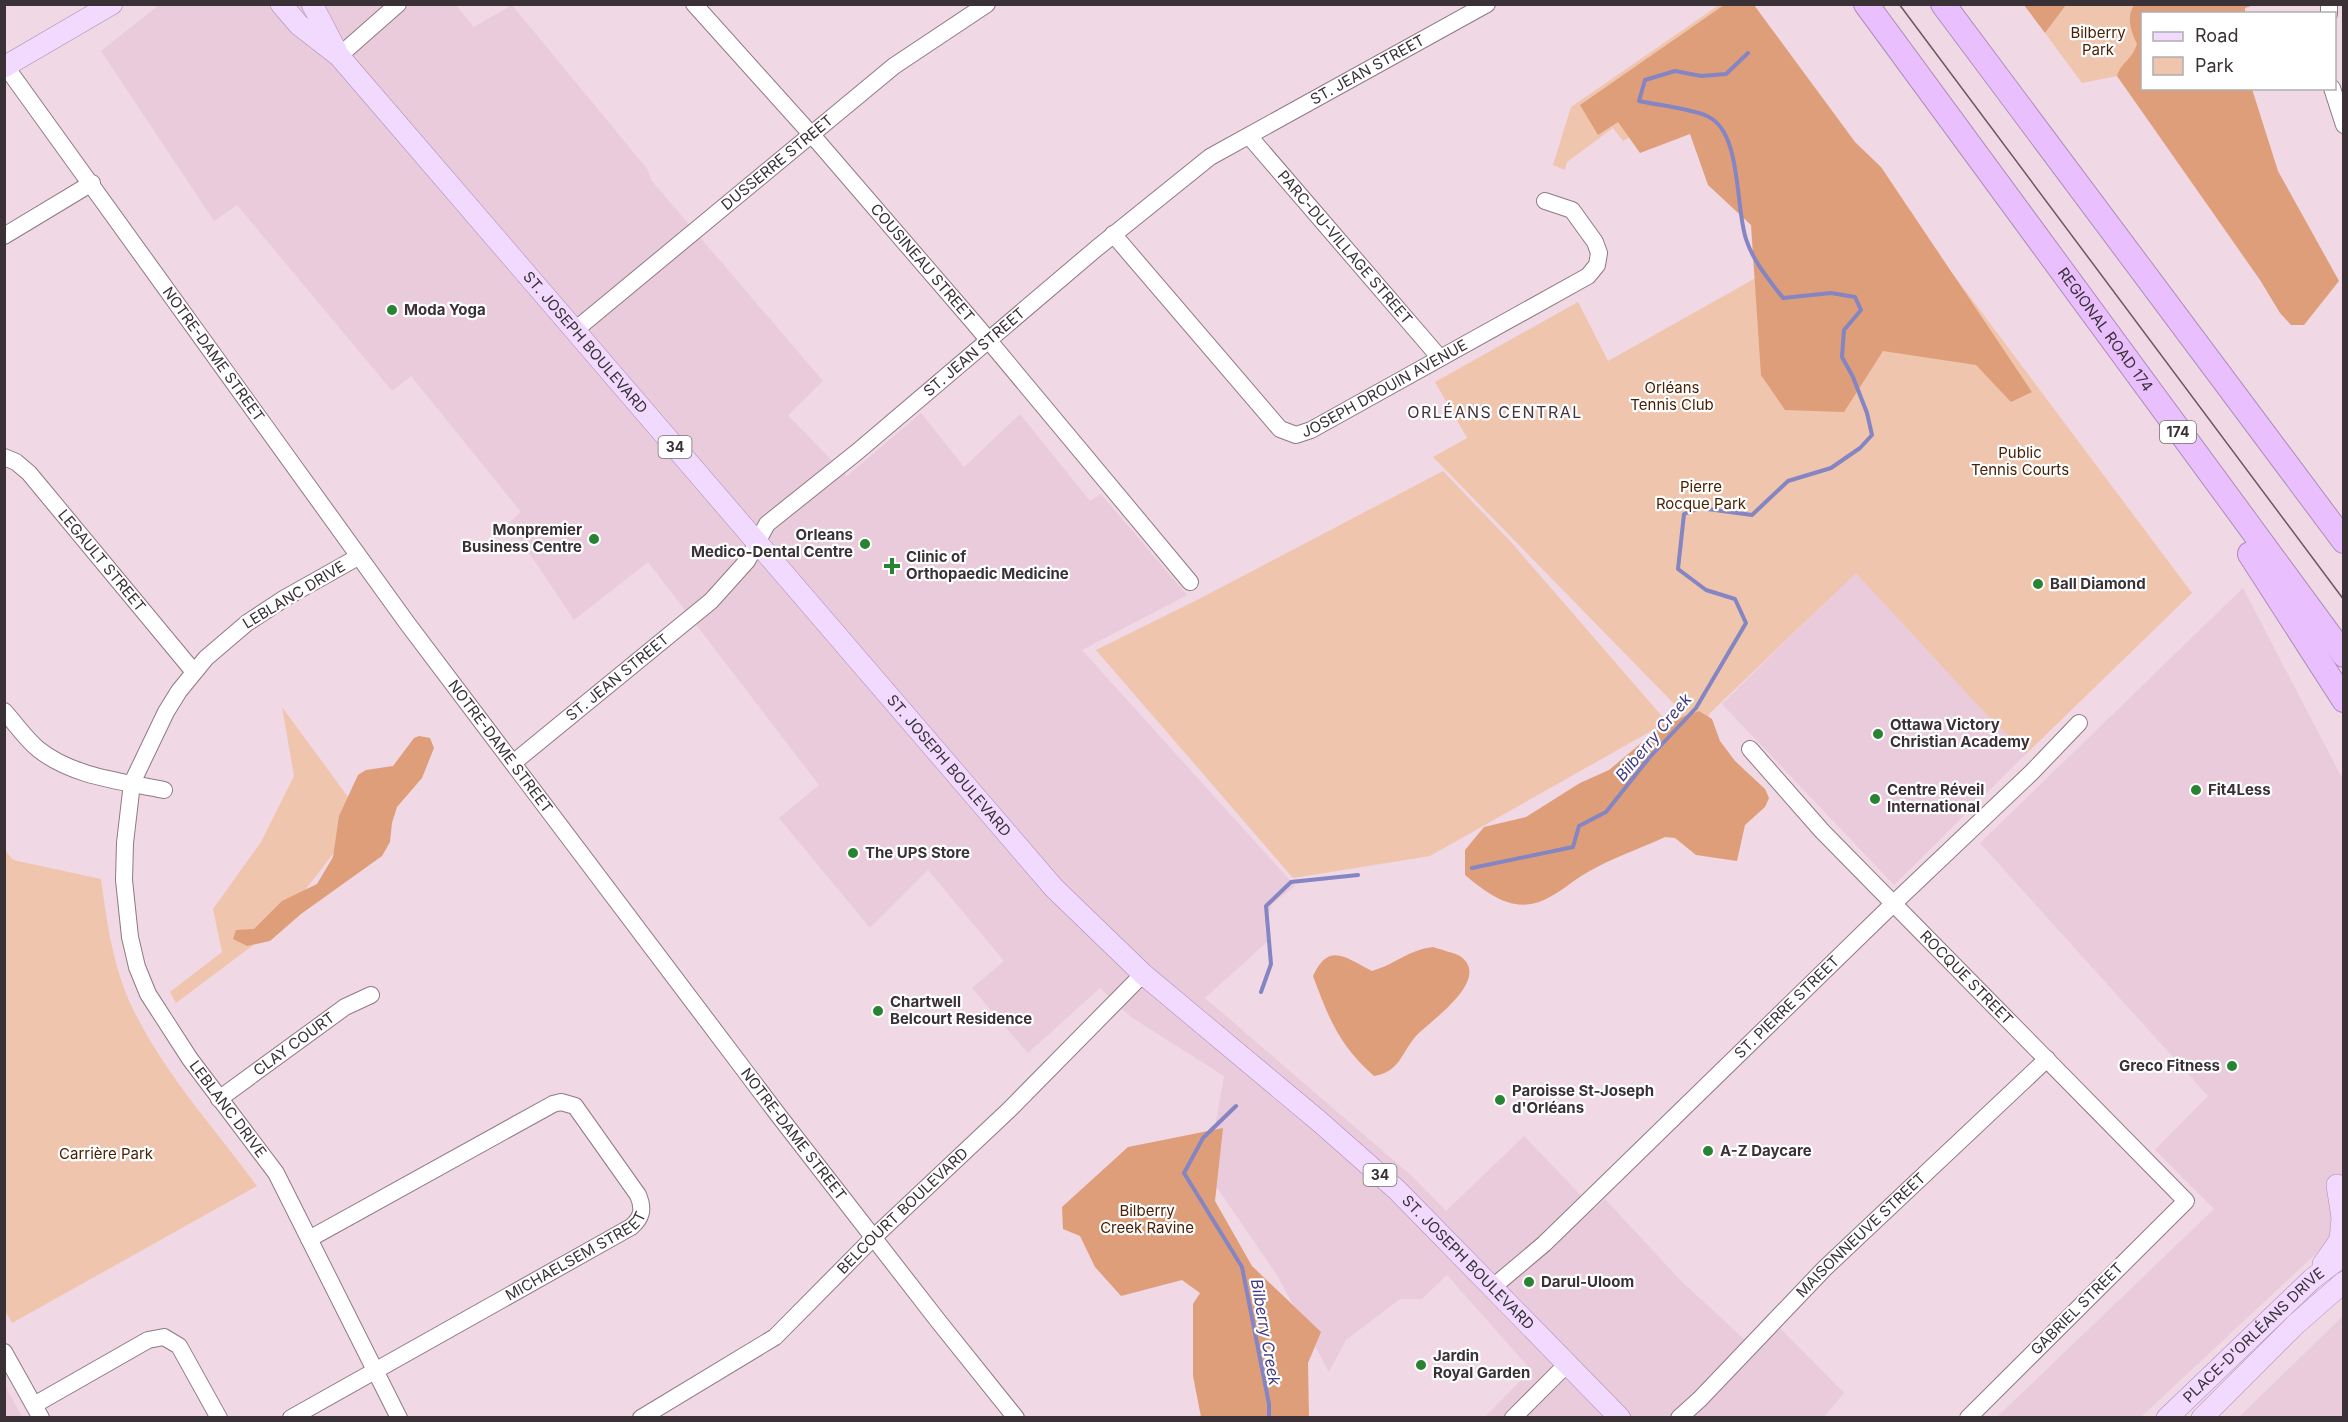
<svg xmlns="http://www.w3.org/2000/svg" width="2348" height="1422" font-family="Inter,sans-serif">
<rect width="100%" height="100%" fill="#f0d8e4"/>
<g fill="#eacbdb">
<polygon points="159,5 456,5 474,27 512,5 648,170 651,180 823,381 788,415 847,476 921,413 964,467 1020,414 1090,501 1101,494 1187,595 1082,650 1295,886 1272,904 1265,928 1268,941 1205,998 1413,1177 1446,1211 1524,1136 1594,1209 1605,1199 1681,1281 1757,1351 1779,1327 1844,1393 1824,1417 1485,1417 1531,1370 1447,1275 1422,1299 1400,1299 1346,1340 1329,1372 1277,1275 1207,1173 1224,1076 1131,1017 1100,988 1028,1053 972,988 1004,961 928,870 870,928 779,818 819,785 648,562 574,620 509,523 521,512 411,376 392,391 237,205 214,221 101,51"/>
<polygon points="1856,572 1985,713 2026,754 1894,885 1722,704"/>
<polygon points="2243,588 2343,780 2343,1233 2321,1249 2141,1417 1997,1417 2214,1209 2155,1150 2208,1096 1980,843"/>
<polygon points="2343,1316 2343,1417 2239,1417"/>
<polygon points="5,1385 22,1417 5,1417"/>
</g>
<g fill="#efc5ae">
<polygon points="1719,5 1737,5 1775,56 1623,141 1613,128 1567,162 1565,170 1553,165 1571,107"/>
<polygon points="2066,5 2252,5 2142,14 2142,62 2117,76 2082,83 2045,33"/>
<polygon points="1770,270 1826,345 1953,274 2192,593 2026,754 1985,713 1856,573 1710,713 1706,721 1681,720 1681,711 1433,457 1467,438 1435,382 1578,302 1608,361"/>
<polygon points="1443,471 1511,542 1667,722 1430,856 1293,878 1096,650 1197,600"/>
<polygon points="282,707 362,816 276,928 176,1003 170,992 222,952 213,909 261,842 294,776"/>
<path d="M5,850L13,860L101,879C107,923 113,968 133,1009C164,1073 215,1129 257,1186L12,1323L4,1309Z"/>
</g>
<g fill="#df9e7a">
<polygon points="1724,5 1754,5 1855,142 1881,167 2032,392 2011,402 1976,365 1883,351 1844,412 1785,410 1761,375 1751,225 1708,185 1690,134 1640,153 1618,122 1598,135 1580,105"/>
<polygon points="2024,5 2066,5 2045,33"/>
<path d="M2134,5H2254L2245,8V13L2142,14V88L2252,89L2278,171L2339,281L2304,325H2291L2280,313L2260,280L2117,76C2122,61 2132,60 2137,44C2131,31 2126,18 2134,5Z"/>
<path d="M1699,711L1712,719L1720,741L1735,761L1765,789L1769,798L1765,807L1745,825L1737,861L1696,855L1675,838L1665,837C1639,849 1612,858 1588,872C1573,880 1560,893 1544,900C1513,914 1488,894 1465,875V850L1484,827L1526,817L1580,783L1609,770L1665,723Z"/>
<polygon points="419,736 430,738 434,748 422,778 397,807 392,823 390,842 382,856 301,914 270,941 247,946 233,939 236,930 254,929 282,901 317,884 333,857 339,816 358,775 366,770 393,766 414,738"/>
<path d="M1433,947C1441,950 1452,952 1460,956C1493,979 1430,1021 1416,1036C1401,1053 1400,1072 1374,1076C1339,1045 1329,1019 1313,976C1329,941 1346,958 1372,971C1396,964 1408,950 1433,947Z"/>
<polygon points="1223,1128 1215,1201 1252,1266 1321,1332 1308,1363 1309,1417 1201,1417 1193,1376 1193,1304 1200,1293 1182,1280 1121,1296 1095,1267 1080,1236 1063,1229 1062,1207 1128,1147"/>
</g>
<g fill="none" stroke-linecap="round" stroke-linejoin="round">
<g stroke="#8485c2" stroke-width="4">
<path d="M1472,868L1573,847L1579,826L1606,812L1649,758L1696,708L1746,623L1735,599L1706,590L1678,569L1684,514L1700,508L1752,515L1788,481L1831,468L1860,448L1872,435L1867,413L1853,377L1842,357L1844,330L1861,310L1855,297L1831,293L1783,298C1769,280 1753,261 1746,239C1735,206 1742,131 1707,116C1692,109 1657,105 1639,101L1645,80L1675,71L1701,76L1726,74L1748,53"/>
<polyline points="1261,992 1271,964 1266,906 1291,882 1358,875"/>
<polyline points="1236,1106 1203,1138 1184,1173 1242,1267 1269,1404 1269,1418"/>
</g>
<g stroke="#8f7984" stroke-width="18">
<g id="minor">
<path id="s1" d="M694,4L819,143L975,324L1190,582"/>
<polyline points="2329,14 2329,4"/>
<polyline points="339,56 398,4"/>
<path id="s2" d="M4,64L407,623L779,1116L939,1322L1016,1418"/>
<polyline points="2332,88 2344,125"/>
<path id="s3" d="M1249,136L1440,358"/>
<path id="s4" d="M1113,234L1280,429L1296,435L1311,430L1588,276L1597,265L1599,253L1595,242L1572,210L1545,201"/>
<polyline points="4,236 92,183"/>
<path id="s5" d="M574,331L894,66L987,4"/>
<path id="s6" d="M4,457L16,462L29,473L194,672"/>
<path id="s7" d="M358,557L285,598L247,623L206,658L179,691L166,712L132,783L125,843L124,880L130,937L137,967L148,994L190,1059L276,1173L399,1418"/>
<path d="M4,711C15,723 25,738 38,749C73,777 121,781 164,790"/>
<path id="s8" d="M1750,749L1822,831L2186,1201L1968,1418"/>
<path id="s9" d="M513,763L711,601L747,561L767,524L857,452L1097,248L1210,157L1487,4"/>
<path id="s10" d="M219,1099L345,1007L371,995"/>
<path id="s11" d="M1493,1287L1544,1244L1893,904L2032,772L2079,723"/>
<polyline points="4,1352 41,1418"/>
<polyline points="34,1405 148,1340 164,1337 179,1346 219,1418"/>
<path id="s12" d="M291,1418L631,1227C642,1218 644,1209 638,1195L575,1106L561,1102L553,1104L309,1239"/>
<path id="s13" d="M641,1418L775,1337L873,1238L1010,1109L1143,974"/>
<polyline points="1513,1418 1567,1364"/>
<path id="s14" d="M1679,1418L1700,1399L1825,1268L2047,1059"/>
</g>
</g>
<g stroke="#ac8db8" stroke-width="22">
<g id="major">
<path id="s15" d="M281,4L299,25L339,56L1054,888L1143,974L1320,1122L1397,1190L1620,1418"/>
<polyline points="312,4 336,50"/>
<polyline points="4,67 112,4"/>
<polyline points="2323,1264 2340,1240 2342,1218 2337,1185"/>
<path id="s16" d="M2167,1418L2312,1279L2344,1255"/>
<polyline points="2202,1418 2296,1324 2344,1282"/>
</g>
</g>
<g stroke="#ac8db8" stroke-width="26">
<g id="highway">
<path id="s17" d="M1866,4L2344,655"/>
<polyline points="1943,4 2344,541"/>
<polyline points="2250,554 2344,700"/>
</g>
</g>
<use href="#minor" stroke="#fff" stroke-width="16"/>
<use href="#major" stroke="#f2d9fe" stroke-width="21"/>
<use href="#highway" stroke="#eabffe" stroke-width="24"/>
<polyline stroke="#675a61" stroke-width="1.5" points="1899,4 2344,600"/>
</g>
<g fill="#288333" stroke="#fff" stroke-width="2">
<circle cx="392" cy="310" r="6"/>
<circle cx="594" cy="539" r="6"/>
<circle cx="865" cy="544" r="6"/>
<path d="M889 557h6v6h6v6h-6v6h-6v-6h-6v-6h6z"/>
<circle cx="2038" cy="584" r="6"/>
<circle cx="1878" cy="734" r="6"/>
<circle cx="2196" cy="790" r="6"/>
<circle cx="1875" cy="799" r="6"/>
<circle cx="853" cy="853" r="6"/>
<circle cx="878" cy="1011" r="6"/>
<circle cx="2232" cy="1066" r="6"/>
<circle cx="1500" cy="1100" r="6"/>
<circle cx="1708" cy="1151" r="6"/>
<circle cx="1529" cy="1282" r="6"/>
<circle cx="1421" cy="1365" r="6"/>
</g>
<g text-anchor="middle" stroke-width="4.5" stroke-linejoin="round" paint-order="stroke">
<g fill="#fff" stroke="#756f72" stroke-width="1.5">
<rect x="2160" y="421" width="36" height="22" rx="4.5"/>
<rect x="658.5" y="436" width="33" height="22" rx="4.5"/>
<rect x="1363.5" y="1164" width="33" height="22" rx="4.5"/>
</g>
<g font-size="14" font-weight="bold" fill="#3a3136">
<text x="2178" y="437">174</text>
<text x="675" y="452">34</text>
<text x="1380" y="1180">34</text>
</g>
<g font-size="15" fill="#4a2005" stroke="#fff">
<text x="2098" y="38">Bilberry<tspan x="2098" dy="17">Park</tspan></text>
<text x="1672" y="393">Orléans<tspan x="1672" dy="17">Tennis Club</tspan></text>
<text x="2020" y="458">Public<tspan x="2020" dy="17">Tennis Courts</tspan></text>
<text x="1701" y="492">Pierre<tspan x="1701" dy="17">Rocque Park</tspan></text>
<text x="106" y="1159">Carrière Park</text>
<text x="1147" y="1216">Bilberry<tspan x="1147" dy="17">Creek Ravine</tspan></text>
</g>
<g font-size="15" fill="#3a3136" stroke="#fff">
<text dy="5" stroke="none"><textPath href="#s9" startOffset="1107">ST. JEAN STREET</textPath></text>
<text dy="5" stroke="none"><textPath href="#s5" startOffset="264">DUSSERRE STREET</textPath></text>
<text dy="5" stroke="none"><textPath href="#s3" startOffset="147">PARC-DU-VILLAGE STREET</textPath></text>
<text dy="5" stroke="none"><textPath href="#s1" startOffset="345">COUSINEAU STREET</textPath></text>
<text dy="5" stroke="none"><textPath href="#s17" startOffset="404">REGIONAL ROAD 174</textPath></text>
<text dy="5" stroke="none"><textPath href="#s15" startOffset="456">ST. JOSEPH BOULEVARD</textPath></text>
<text dy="5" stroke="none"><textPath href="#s9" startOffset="621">ST. JEAN STREET</textPath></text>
<text dy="5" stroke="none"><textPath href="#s2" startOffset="358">NOTRE-DAME STREET</textPath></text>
<text dy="5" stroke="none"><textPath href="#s4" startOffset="374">JOSEPH DROUIN AVENUE</textPath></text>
<text dy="5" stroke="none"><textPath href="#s6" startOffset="144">LEGAULT STREET</textPath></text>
<text transform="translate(294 595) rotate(-31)" y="5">LEBLANC DRIVE</text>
<text dy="5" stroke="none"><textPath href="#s9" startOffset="135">ST. JEAN STREET</textPath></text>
<text dy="5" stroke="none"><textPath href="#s2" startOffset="844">NOTRE-DAME STREET</textPath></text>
<text dy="5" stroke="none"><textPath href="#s15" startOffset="1014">ST. JOSEPH BOULEVARD</textPath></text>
<text dy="5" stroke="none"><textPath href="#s8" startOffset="315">ROCQUE STREET</textPath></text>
<text dy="5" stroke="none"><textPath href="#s11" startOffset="406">ST. PIERRE STREET</textPath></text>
<text dy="5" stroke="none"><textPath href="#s10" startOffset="93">CLAY COURT</textPath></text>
<text dy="5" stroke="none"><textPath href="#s7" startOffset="684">LEBLANC DRIVE</textPath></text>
<text dy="5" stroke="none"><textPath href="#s2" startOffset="1330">NOTRE-DAME STREET</textPath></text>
<text dy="5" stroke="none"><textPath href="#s13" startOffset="336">BELCOURT BOULEVARD</textPath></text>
<text dy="5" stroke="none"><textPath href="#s14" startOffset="258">MAISONNEUVE STREET</textPath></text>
<text dy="5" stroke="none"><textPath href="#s12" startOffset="328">MICHAELSEM STREET</textPath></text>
<text dy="5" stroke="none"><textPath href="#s15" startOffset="1734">ST. JOSEPH BOULEVARD</textPath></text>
<text transform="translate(2077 1309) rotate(-45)" y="5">GABRIEL STREET</text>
<text dy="5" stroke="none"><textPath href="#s16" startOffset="120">PLACE-D'ORLÉANS DRIVE</textPath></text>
</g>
<g font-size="15" font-weight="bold" fill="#3a3136" stroke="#fff" text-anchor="start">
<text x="404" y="315">Moda Yoga</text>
<text x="582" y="535" text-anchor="end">Monpremier<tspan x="582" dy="17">Business Centre</tspan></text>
<text x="853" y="540" text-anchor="end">Orleans<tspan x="853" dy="17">Medico-Dental Centre</tspan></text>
<text x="906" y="562">Clinic of<tspan x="906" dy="17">Orthopaedic Medicine</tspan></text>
<text x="2050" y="589">Ball Diamond</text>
<text x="1890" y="730">Ottawa Victory<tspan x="1890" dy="17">Christian Academy</tspan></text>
<text x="1887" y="795">Centre Réveil<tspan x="1887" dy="17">International</tspan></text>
<text x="2208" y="795">Fit4Less</text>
<text x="865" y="858">The UPS Store</text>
<text x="890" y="1007">Chartwell<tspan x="890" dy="17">Belcourt Residence</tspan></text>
<text x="2220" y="1071" text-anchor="end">Greco Fitness</text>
<text x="1512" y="1096">Paroisse St-Joseph<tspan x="1512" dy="17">d'Orléans</tspan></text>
<text x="1720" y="1156">A-Z Daycare</text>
<text x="1541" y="1287">Darul-Uloom</text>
<text x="1433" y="1361">Jardin<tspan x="1433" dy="17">Royal Garden</tspan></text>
</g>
<g font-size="16" letter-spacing="1.5" fill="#44313b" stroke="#fff">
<text x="1495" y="418">ORLÉANS CENTRAL</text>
</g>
<g font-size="16" font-style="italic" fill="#3f3985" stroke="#fff">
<text transform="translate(1653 737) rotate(-50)" y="6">Bilberry Creek</text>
<text transform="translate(1266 1332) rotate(80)" y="6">Bilberry Creek</text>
</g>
</g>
<rect width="2348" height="1422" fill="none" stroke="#3a3136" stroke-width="12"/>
<rect x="2141" y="12" width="195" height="78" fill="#ffffff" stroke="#b0adaf" stroke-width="1.5"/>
<rect x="2153" y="32" width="30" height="9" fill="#f2d9fe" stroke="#b0adaf" stroke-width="1.5"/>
<text x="2195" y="42" font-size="18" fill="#3a3136">Road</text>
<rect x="2153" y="57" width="30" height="18" fill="#efc5ae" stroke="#b0adaf" stroke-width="1.5"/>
<text x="2195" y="72" font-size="18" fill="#3a3136">Park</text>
</svg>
